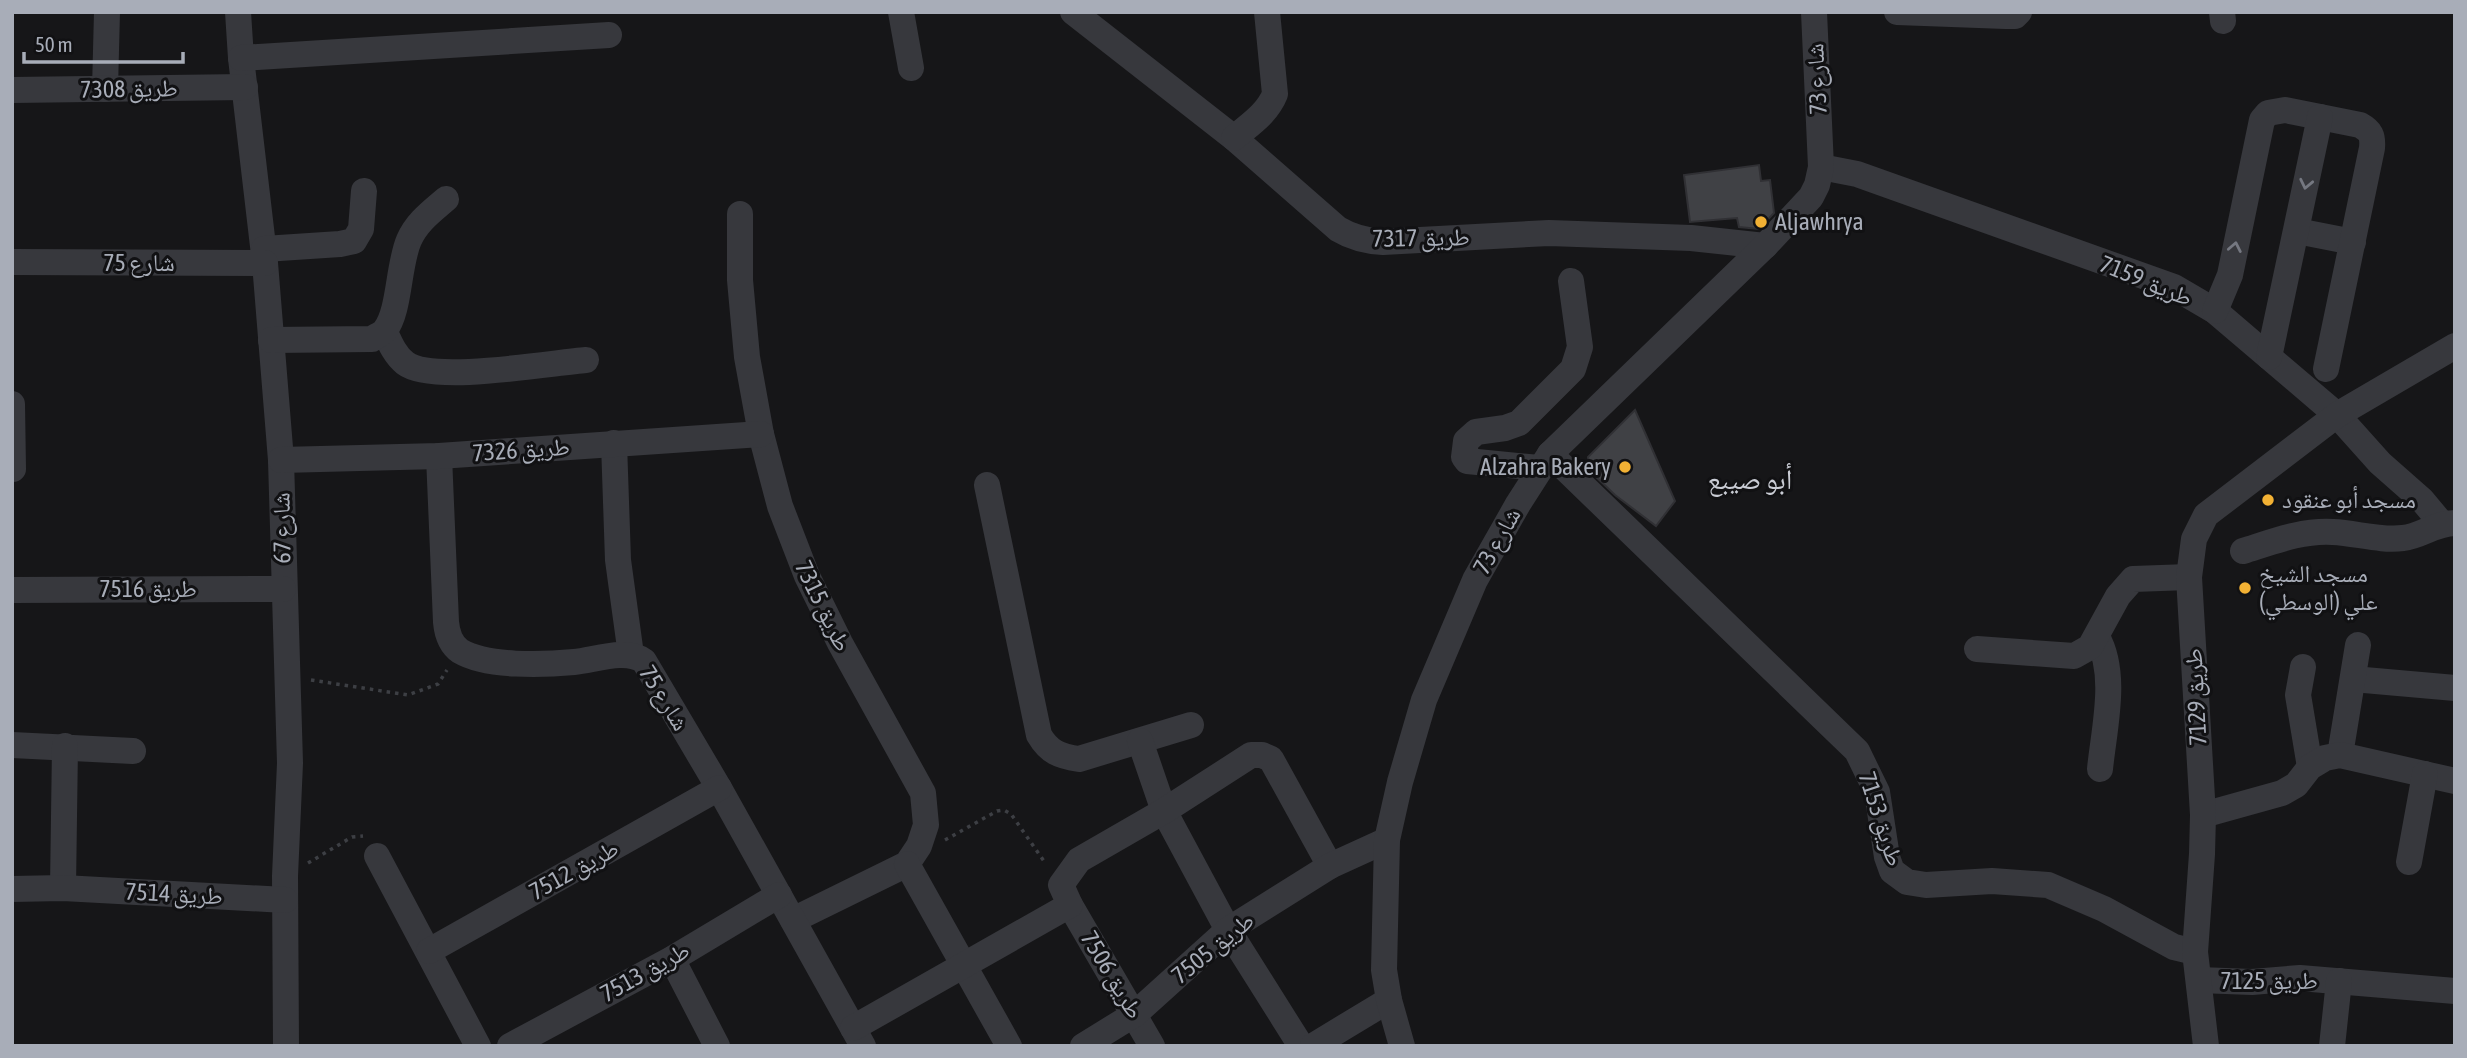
<svg xmlns="http://www.w3.org/2000/svg" width="2467" height="1058" font-family="'Asap Condensed','Noto Naskh Arabic',sans-serif">
<rect width="100%" height="100%" fill="#161618"/>
<g fill="#404145" stroke="#303034" stroke-width="2">
<polygon points="1759,165 1761,181 1770,180 1774,213 1759,229 1739,227 1737,218 1690,222 1684,175"/>
<polygon points="1635,410 1675,501 1656,526 1615,495 1591,472 1588,457"/>
</g>
<g fill="none" stroke-linecap="round" stroke-linejoin="round">
<g stroke="#3d3f44" stroke-width="3.5" stroke-dasharray="3.5 5" stroke-linecap="butt">
<polyline points="311,680 408,695 438,684 447,670"/>
<polyline points="945,840 997,811 1004,810 1011,814 1046,864"/>
<polyline points="308,863 352,837 363,836"/>
</g>
<g stroke="#37383d" stroke-width="26">
<polyline points="238,12 241,58 265,263 281,460 290,763 285,876 286,1046"/>
<polyline points="901,12 911,68"/>
<path d="M1073,12L1234,138L1338,229C1353,238 1366,241 1383,242L1549,233L1691,238L1765,246"/>
<polyline points="1897,12 2006,16 2015,16 2019,12"/>
<polyline points="2222,12 2223,21"/>
<polyline points="241,58 609,35"/>
<polyline points="105,89 107,12"/>
<polyline points="12,90 245,87"/>
<path d="M1234,138C1249,125 1267,114 1275,94L1267,12"/>
<polyline points="1821,167 1857,174 2174,287 2215,311 2337,415 2380,463 2422,500 2442,524"/>
<polyline points="740,214 740,280 747,357 761,434 780,506 807,576 840,643 923,793 926,825 919,846 907,864 793,920"/>
<polyline points="2297,231 2353,242"/>
<polyline points="264,249 340,244 354,241 361,229 364,191"/>
<polyline points="12,262 265,263"/>
<path d="M2215,311L2230,275L2262,120L2268,113L2285,110L2360,125C2371,131 2373,136 2372,148L2326,369"/>
<path d="M385,332C390,343 395,355 405,363C432,384 549,363 586,360"/>
<path d="M271,340L372,339C376,336 382,334 385,330C400,311 398,265 409,240C417,222 431,212 446,199"/>
<polyline points="2269,357 2320,117"/>
<polyline points="12,404 13,469"/>
<polyline points="614,443 618,560 631,655"/>
<polyline points="1550,454 1857,751 1877,792 1887,857 1892,871 1907,882 1926,885 1992,881 2048,885 2104,909 2174,947 2195,952"/>
<path d="M439,456L446,622C447,633 450,644 460,651C487,667 543,665 574,662C595,660 626,648 644,661L719,788L863,1046"/>
<polyline points="281,460 439,456 761,434"/>
<polyline points="1539,468 1467,461 1464,457 1466,441 1476,432 1505,428 1519,423 1573,369 1580,347 1571,281"/>
<path d="M987,485L1039,735C1049,752 1059,756 1079,759L1191,725"/>
<path d="M2243,551C2272,542 2302,530 2333,532C2356,533 2380,541 2403,538C2422,536 2435,523 2455,523"/>
<polyline points="12,590 283,589"/>
<path d="M2097,637C2118,674 2104,728 2100,769"/>
<polyline points="1977,649 2074,656 2090,647 2118,596 2133,579 2189,577"/>
<polyline points="2303,667 2298,695 2310,767"/>
<polyline points="2353,679 2455,688"/>
<polyline points="1140,741 1164,811 1228,930 1301,1046"/>
<polyline points="12,745 133,751"/>
<polyline points="2340,755 2358,645"/>
<polyline points="2203,815 2282,793 2296,785 2310,767 2325,758 2340,755 2455,781"/>
<polyline points="377,856 478,1046"/>
<polyline points="2409,862 2425,774"/>
<polyline points="907,864 1009,1046"/>
<polyline points="63,888 65,746"/>
<polyline points="12,889 63,888 285,900"/>
<polyline points="1070,905 1152,1046"/>
<polyline points="429,951 719,788"/>
<polyline points="672,959 717,1046"/>
<polyline points="2199,980 2252,982 2300,978 2455,991"/>
<polyline points="853,1028 1070,905 1061,885 1079,860 1164,811 1251,755 1262,755 1271,759 1330,866"/>
<polyline points="510,1046 672,959 779,895"/>
<polyline points="1083,1046 1135,1014 1228,930 1330,866 1387,840"/>
<polyline points="1313,1046 1389,1000"/>
<polyline points="1402,1046 1389,1000 1384,970 1387,840 1400,782 1424,700 1475,580 1518,504 1550,454 1765,246 1811,197 1817,185 1821,167 1814,12"/>
<polyline points="2206,1046 2195,952 2202,854 2203,815 2189,577 2194,539 2206,515 2337,415 2455,346"/>
<polyline points="2332,1046 2339,981"/>
</g>
</g>
<defs><path id="oneway-chevron" d="M-2-3.5L2.5 0L-2 3.5" fill="none" stroke-width="1.6" stroke-linecap="round" stroke-linejoin="round" transform="scale(1.75)"/></defs>
<g stroke="#757881">
<use href="#oneway-chevron" transform="translate(2306 184) rotate(102)"/>
<use href="#oneway-chevron" transform="translate(2235 247) rotate(-79)"/>
</g>
<g fill="#f2b134" stroke="#111113" stroke-width="2.5">
<circle cx="1761" cy="222" r="7"/>
<circle cx="1625" cy="467" r="7"/>
<circle cx="2268" cy="500" r="7"/>
<circle cx="2245" cy="588" r="7"/>
</g>
<g text-anchor="middle" stroke-width="6" stroke-linejoin="round" paint-order="stroke">
<g font-size="24" fill="#a8adb8" stroke="#111113">
<text transform="translate(1817 79) rotate(-93)" y="8">شارع 73</text>
<text transform="translate(129 89) rotate(-1)" y="8">طريق 7308</text>
<text transform="translate(1421 238) rotate(-1)" y="8">طريق 7317</text>
<text x="139" y="271">شارع 75</text>
<text transform="translate(2146 281) rotate(22)" y="8">طريق 7159</text>
<text transform="translate(521 450) rotate(-4)" y="8">طريق 7326</text>
<text transform="translate(282 528) rotate(-91)" y="8">شارع 67</text>
<text transform="translate(1497 541) rotate(-61)" y="8">شارع 73</text>
<text x="148" y="597">طريق 7516</text>
<text transform="translate(823 606) rotate(64)" y="8">طريق 7315</text>
<text transform="translate(2196 697) rotate(-93)" y="8">طريق 7129</text>
<text transform="translate(664 698) rotate(58)" y="8">شارع 75</text>
<text transform="translate(1881 819) rotate(72)" y="8">طريق 7153</text>
<text transform="translate(574 870) rotate(-29)" y="8">طريق 7512</text>
<text transform="translate(174 894) rotate(3)" y="8">طريق 7514</text>
<text transform="translate(1213 948) rotate(-39)" y="8">طريق 7505</text>
<text transform="translate(645 972) rotate(-29)" y="8">طريق 7513</text>
<text transform="translate(1112 975) rotate(59)" y="8">طريق 7506</text>
<text x="2269" y="989">طريق 7125</text>
</g>
<g font-size="24" fill="#a8adb8" stroke="#111113" text-anchor="start">
<text x="1775" y="230">Aljawhrya</text>
<text x="1611" y="475" text-anchor="end">Alzahra Bakery</text>
<text x="2282" y="508">مسجد أبو عنقود</text>
<text x="2259" y="582">مسجد الشيخ<tspan x="2259" dy="28">علي (الوسطي)</tspan></text>
</g>
<g font-size="28" fill="#c9ccd4" stroke="#111113">
<text x="1750" y="489">أبو صيبع</text>
</g>
</g>
<rect width="2467" height="1058" fill="none" stroke="#a8adb8" stroke-width="28"/>
<path d="M24 52v10h159v-10" fill="none" stroke="#a8adb8" stroke-width="3.5"/>
<text x="35" y="52" font-size="21" fill="#a8adb8" stroke="#111113" stroke-width="5" paint-order="stroke">50 m</text>
</svg>
